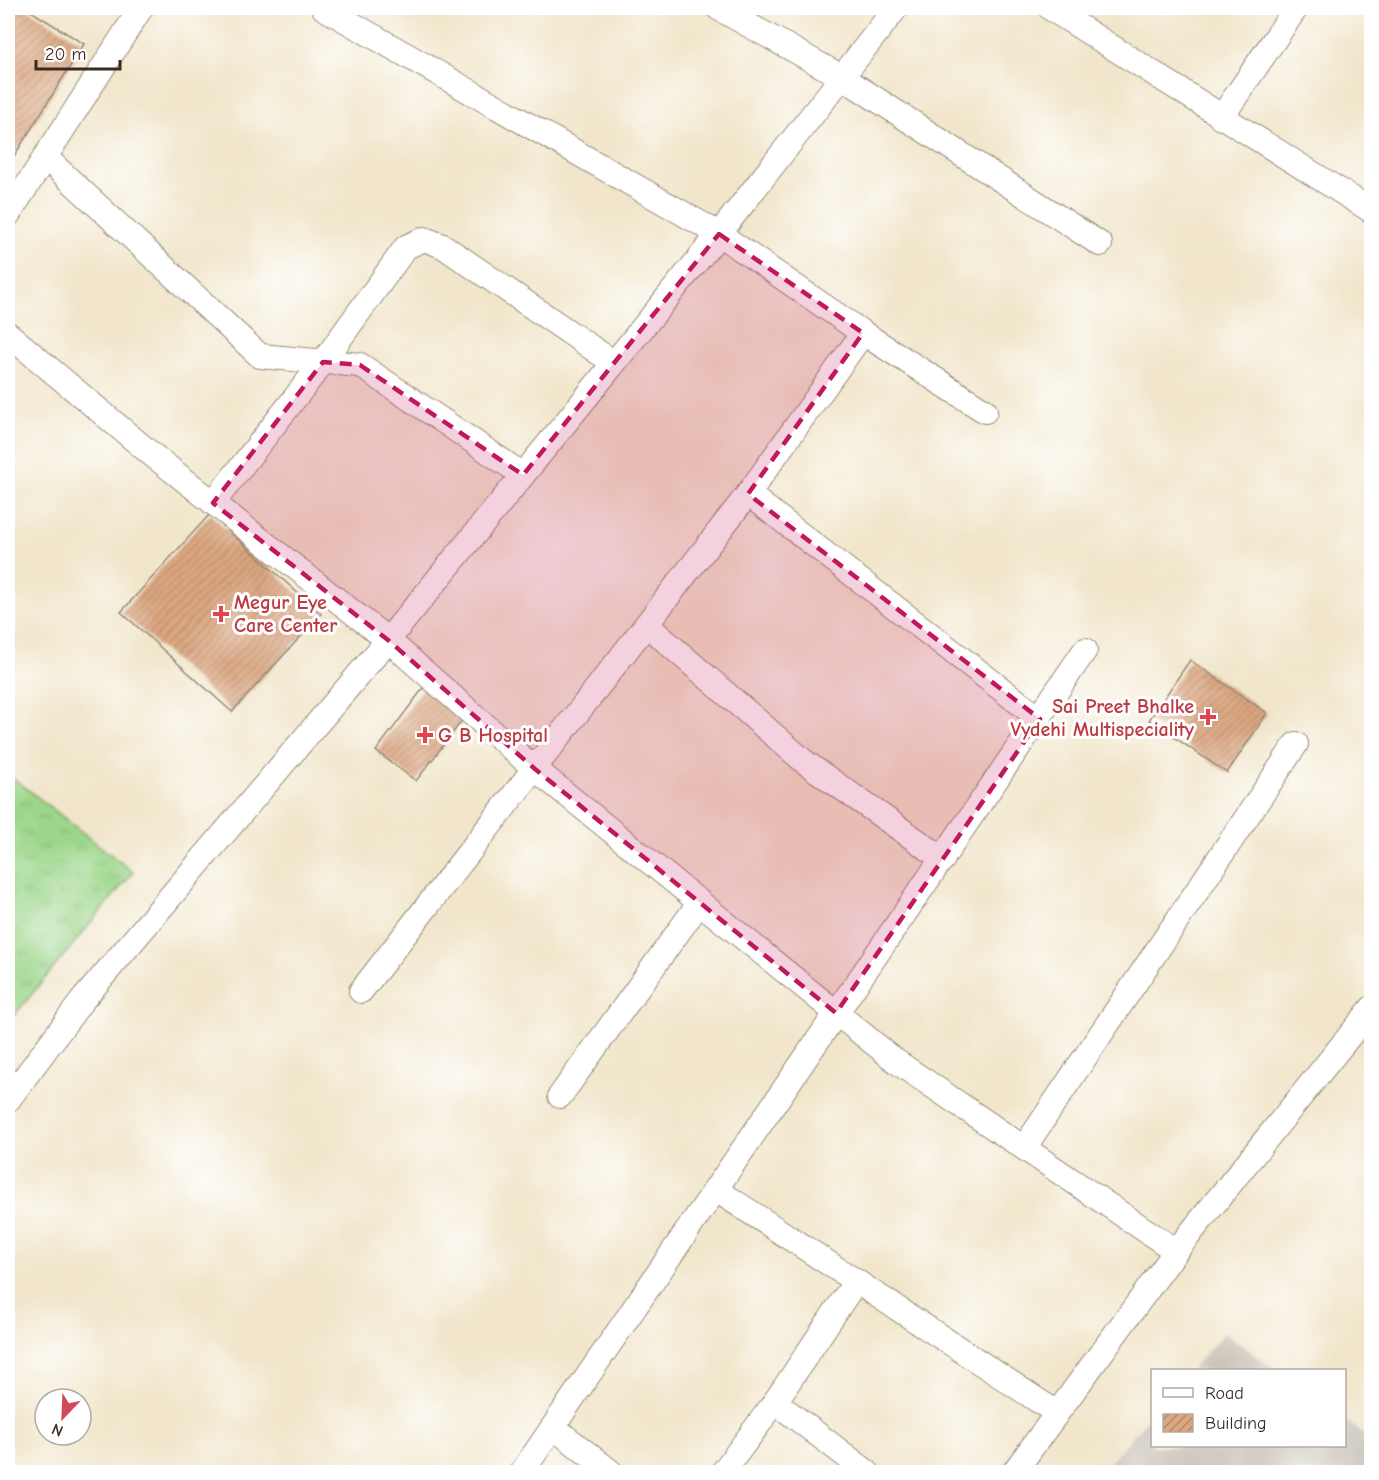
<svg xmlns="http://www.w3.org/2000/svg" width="1379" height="1480" font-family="'Comic Neue',sans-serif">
<defs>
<pattern id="grass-tufts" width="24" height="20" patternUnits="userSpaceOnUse" patternTransform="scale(1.5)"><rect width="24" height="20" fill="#9bd68a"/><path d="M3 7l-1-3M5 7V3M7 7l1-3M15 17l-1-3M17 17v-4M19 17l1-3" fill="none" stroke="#86b877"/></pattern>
<pattern id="building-hatch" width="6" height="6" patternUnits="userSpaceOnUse" patternTransform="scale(1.5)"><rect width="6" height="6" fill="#dca781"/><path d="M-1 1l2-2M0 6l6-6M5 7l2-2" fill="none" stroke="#b48869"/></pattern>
</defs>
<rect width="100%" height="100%" fill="#fff"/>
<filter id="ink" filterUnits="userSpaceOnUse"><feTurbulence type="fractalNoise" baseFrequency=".0167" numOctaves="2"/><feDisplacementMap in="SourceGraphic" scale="12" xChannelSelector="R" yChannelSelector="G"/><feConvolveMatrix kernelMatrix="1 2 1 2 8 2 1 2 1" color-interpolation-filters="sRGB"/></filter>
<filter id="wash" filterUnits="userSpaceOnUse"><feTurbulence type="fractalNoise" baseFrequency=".008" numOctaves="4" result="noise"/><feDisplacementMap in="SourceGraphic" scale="24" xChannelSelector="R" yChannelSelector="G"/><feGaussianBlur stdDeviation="1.35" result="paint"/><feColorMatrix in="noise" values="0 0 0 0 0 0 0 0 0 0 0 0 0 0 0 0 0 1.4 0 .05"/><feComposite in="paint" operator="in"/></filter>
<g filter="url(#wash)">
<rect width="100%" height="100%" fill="#f1e6cb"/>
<g fill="#c9c3b8">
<polygon points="1224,1333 1276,1370 1191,1370"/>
<polygon points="1152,1414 1152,1446 1344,1446 1345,1420 1371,1440 1371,1472 1101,1472"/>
</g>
<polygon fill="url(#grass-tufts)" stroke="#6b8054" stroke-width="1.5" points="8,774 133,872 8,1023"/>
<g id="blocks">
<g fill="url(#building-hatch)">
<polygon points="8,8 26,8 84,44 8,166"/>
<polygon points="210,514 321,614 232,712 121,612"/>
<polygon points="1190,660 1267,713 1227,773 1149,720"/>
<polygon points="427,683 467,714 416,781 376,751"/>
</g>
</g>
</g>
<g filter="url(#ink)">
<use href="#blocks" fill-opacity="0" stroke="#968874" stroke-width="1.5"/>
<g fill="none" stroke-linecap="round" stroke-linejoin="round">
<g stroke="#968874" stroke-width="26">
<g id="street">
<polyline points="324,8 719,234 863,333 985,411"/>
<polyline points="718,8 842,77 1100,244"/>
<polyline points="1050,8 1372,211"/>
<polyline points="1221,118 1296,8"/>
<polyline points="45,157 260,356 360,365 523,475"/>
<polyline points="8,215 141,8"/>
<polyline points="8,334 150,453 388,640 535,769 897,1062 1176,1251"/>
<polyline points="748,494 1040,719"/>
<polyline points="213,503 323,362 406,247 424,239 443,246 614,363"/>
<polyline points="647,625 806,763 943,859"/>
<polyline points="361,991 748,494 863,333"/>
<polyline points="560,1096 700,902"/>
<polyline points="8,1100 81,1002 388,640 523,475 719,234 896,8"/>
<polyline points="1024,1148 1296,744"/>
<polyline points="715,1189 1057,1413"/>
<polyline points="775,1402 867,1472"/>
<polyline points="553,1427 611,1472"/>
<polyline points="522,1472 1085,650"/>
<polyline points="723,1472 775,1402 856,1281"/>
<polyline points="1014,1472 1176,1251 1372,1008"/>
</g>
</g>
<use href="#street" stroke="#fff" stroke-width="24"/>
</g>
</g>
<path fill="#c2185b" fill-opacity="0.2" stroke="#c2185b" stroke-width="4.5" stroke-dasharray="12 8" stroke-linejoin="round" d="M719,234L863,333L748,494L1040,719L836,1013L535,769L388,640L213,503L323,362L360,365L523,475Z"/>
<g fill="#e0444e" stroke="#fff" stroke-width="2">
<path d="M218 605h6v6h6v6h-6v6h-6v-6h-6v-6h6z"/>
<path d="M1205 708h6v6h6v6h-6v6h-6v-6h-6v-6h6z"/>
<path d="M422 726h6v6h6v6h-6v6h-6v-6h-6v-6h6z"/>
</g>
<g text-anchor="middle" stroke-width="6" stroke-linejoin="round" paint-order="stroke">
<g font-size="20" font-weight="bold" fill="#be3a42" stroke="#fff" text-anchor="start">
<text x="234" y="609">Megur Eye<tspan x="234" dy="23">Care Center</tspan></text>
<text x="1194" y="713" text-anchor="end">Sai Preet Bhalke<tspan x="1194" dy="23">Vydehi Multispeciality</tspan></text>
<text x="438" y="742">G B Hospital</text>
</g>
</g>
<rect width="1379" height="1480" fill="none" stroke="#fff" stroke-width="30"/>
<rect x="1151" y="1369" width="195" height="78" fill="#ffffff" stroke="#b1aaa5" stroke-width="1.5"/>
<rect x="1163" y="1388" width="30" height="9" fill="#ffffff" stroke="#b1aaa5" stroke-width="1.5"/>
<text x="1205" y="1399" font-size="18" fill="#3b2a1e">Road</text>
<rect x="1163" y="1414" width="30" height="18" fill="url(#building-hatch)" stroke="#b1aaa5" stroke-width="1.5"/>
<text x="1205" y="1429" font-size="18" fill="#3b2a1e">Building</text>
<g transform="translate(63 1417) rotate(203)"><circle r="28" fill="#ffffff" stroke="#b1aaa5" stroke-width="1.5"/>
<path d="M0-4.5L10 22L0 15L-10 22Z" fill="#d1495b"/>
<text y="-9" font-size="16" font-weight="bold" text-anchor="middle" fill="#3b2a1e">N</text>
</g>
<path d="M36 60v9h84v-9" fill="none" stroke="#3b2a1e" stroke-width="3"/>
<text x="45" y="60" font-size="18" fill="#3b2a1e" stroke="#ffffff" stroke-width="4.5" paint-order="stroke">20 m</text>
</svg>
